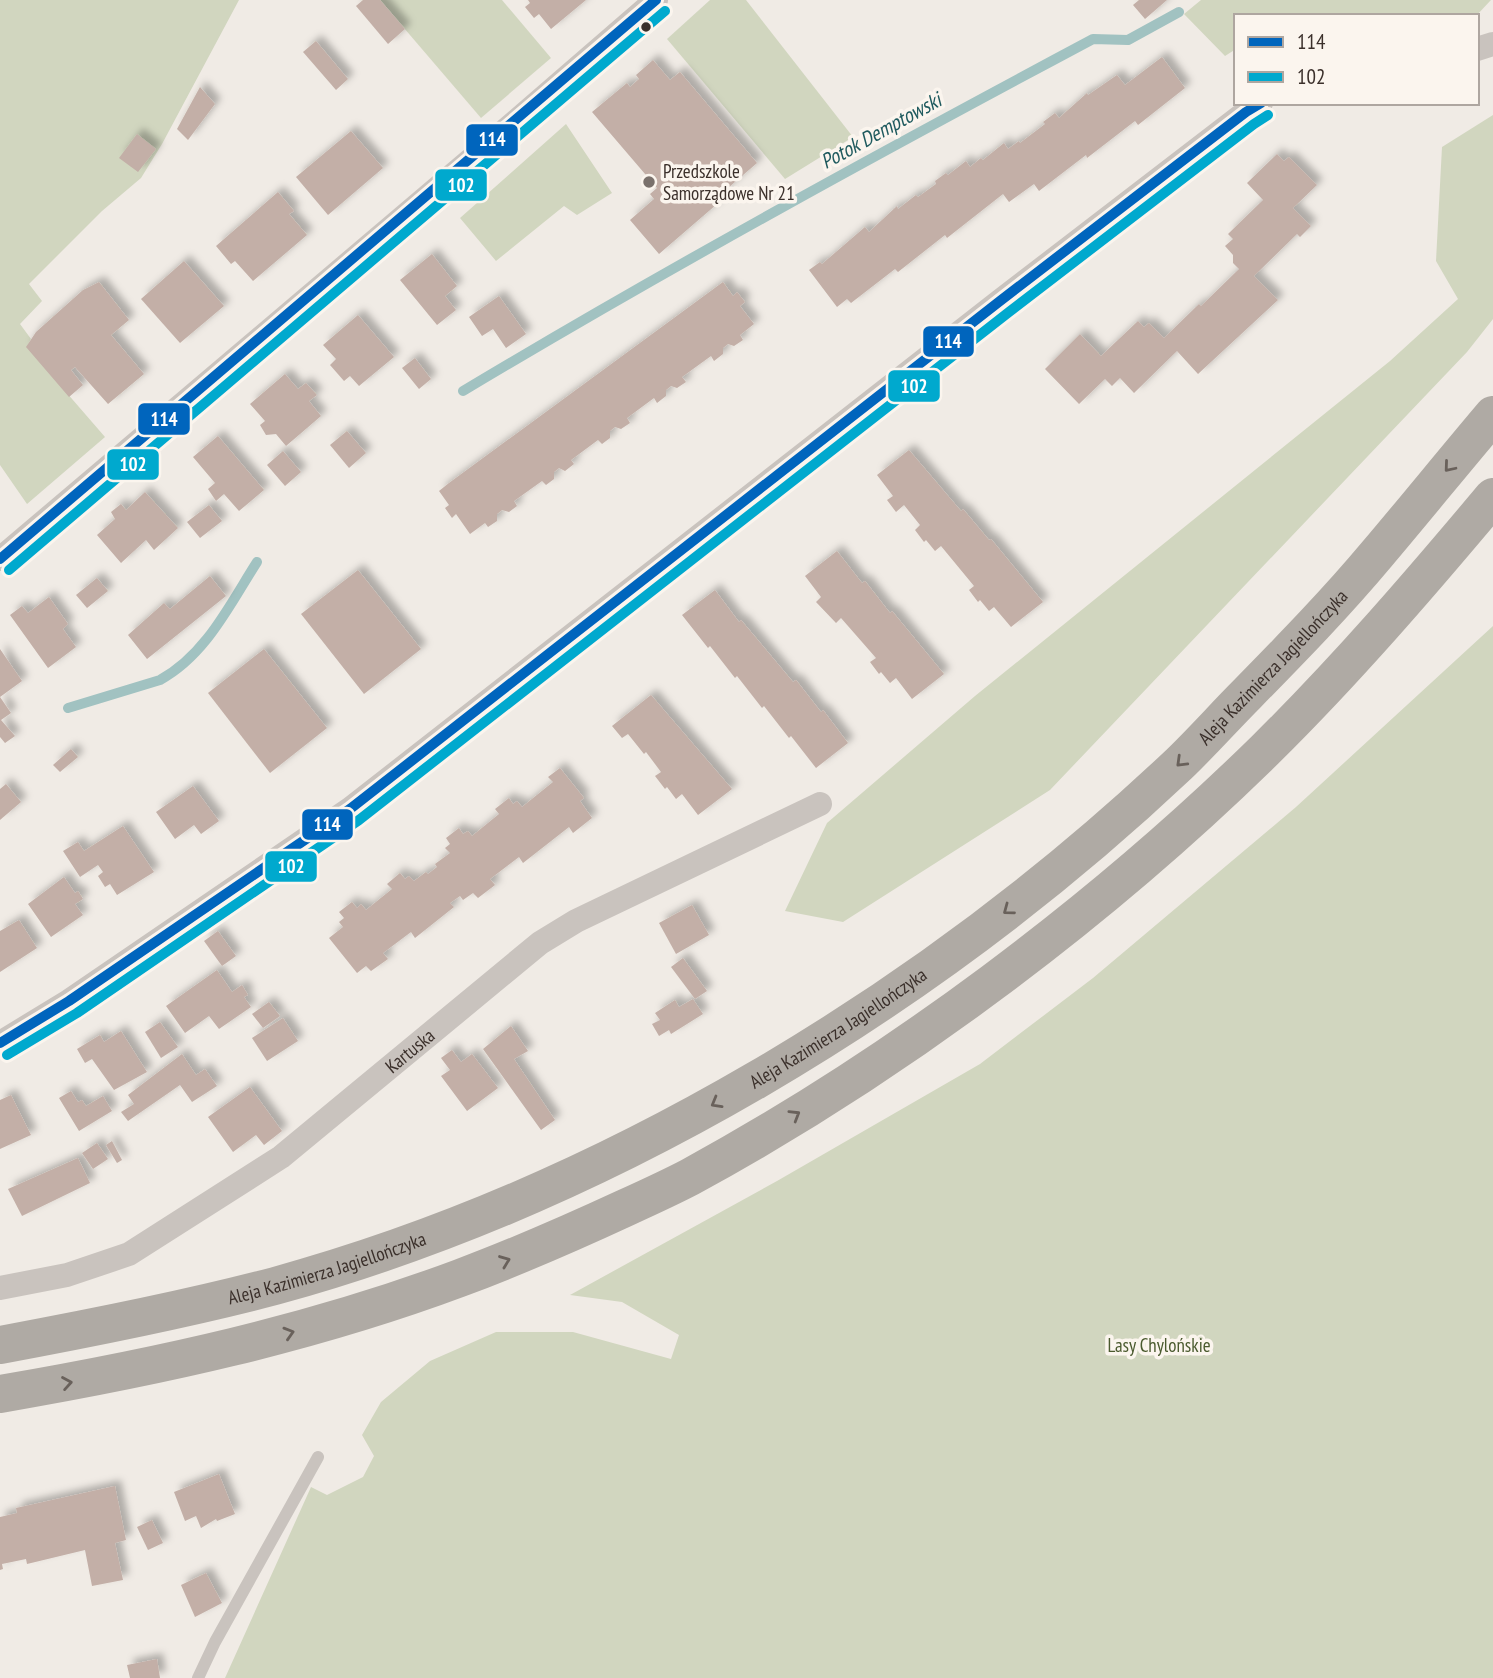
<svg xmlns="http://www.w3.org/2000/svg" width="1493" height="1678" font-family="'PT Sans Narrow',sans-serif">
<defs>
<filter id="shadow"><feDropShadow dx="6" dy="-6" stdDeviation="3.5" flood-color="#0004"/></filter>
</defs>
<rect width="100%" height="100%" fill="#f0ebe5"/>
<g fill="#d1d6bf">
<polygon points="0,0 239,0 162,144 141,178 102,211 29,284 42,301 20,324 31,339 27,347 105,437 27,504 0,465"/>
<polygon points="380,0 502,0 551,58 481,118"/>
<polygon points="710,0 746,0 853,137 785,179 667,39"/>
<polygon points="1201,0 1491,0 1476,16 1236,16 1236,49 1225,56 1184,14"/>
<polygon points="1493,115 1493,319 1467,352 1050,790 843,922 785,911 827,823 975,696 1390,361 1458,299 1436,261 1442,147"/>
<polygon points="566,124 612,193 577,215 564,206 496,261 460,218"/>
<polygon points="1493,626 1493,1678 225,1678 311,1487 327,1495 363,1477 374,1456 362,1435 381,1402 430,1361 496,1332 573,1332 671,1359 679,1335 622,1302 570,1295 777,1181 980,1064 1093,978 1296,807"/>
</g>
<g fill="none" stroke-linecap="round" stroke-linejoin="round">
<g stroke="#a1c2c1" stroke-width="10">
<path d="M463,391C670,267 881,152 1093,39L1128,40L1179,12"/>
<path d="M68,708L160,680C206,655 230,604 257,562"/>
</g>
</g>
<g fill="#c3afa7" filter="url(#shadow)">
<polygon points="363,0 380,0 405,29 388,44 356,6"/>
<polygon points="528,0 586,0 551,29 539,14 534,18 525,7 530,3"/>
<polygon points="1139,0 1167,0 1145,19 1133,5"/>
<polygon points="316,41 348,79 336,90 303,52"/>
<polygon points="1162,57 1185,88 1138,125 1135,121 1087,158 1086,155 1039,191 1034,184 1009,202 1003,194 947,238 945,235 898,272 895,269 851,303 847,299 837,307 809,270 820,262 822,264 865,227 869,232 897,206 898,209 916,195 918,197 936,184 935,181 946,173 948,175 966,161 970,167 981,158 983,160 1004,143 1008,149 1019,141 1020,143 1045,124 1043,122 1055,113 1059,118 1087,93 1088,95 1117,75 1125,85"/>
<polygon points="653,60 670,80 680,72 757,163 721,194 724,198 659,254 630,220 654,199 650,194 657,188 592,112 627,83 630,87 639,79 636,75"/>
<polygon points="200,87 215,104 188,140 177,129"/>
<polygon points="351,131 383,168 328,215 296,177"/>
<polygon points="137,134 156,149 138,172 119,158"/>
<polygon points="1277,154 1284,161 1289,157 1317,185 1293,208 1311,226 1300,237 1297,234 1254,276 1278,300 1198,374 1177,351 1134,393 1120,378 1112,386 1105,379 1079,404 1045,369 1080,334 1101,356 1138,321 1144,327 1149,323 1164,338 1199,304 1201,306 1239,269 1233,263 1233,255 1225,246 1233,239 1228,234 1263,200 1247,183"/>
<polygon points="278,192 294,211 289,214 307,235 253,281 235,261 231,264 216,246"/>
<polygon points="432,254 457,286 445,296 456,310 437,325 400,280"/>
<polygon points="184,261 224,306 180,343 141,299"/>
<polygon points="99,282 129,320 111,335 144,374 108,404 75,367 71,370 83,385 69,397 26,347 36,332 83,290"/>
<polygon points="723,282 733,296 737,292 745,302 740,306 754,324 740,335 743,340 734,346 728,344 723,348 723,354 714,361 711,356 682,377 686,382 677,388 671,386 666,390 666,396 657,403 654,398 627,418 630,423 621,429 615,427 610,431 610,438 602,444 598,440 571,460 574,464 565,471 559,468 554,472 554,479 546,485 542,481 514,501 517,506 509,512 502,510 497,514 497,521 488,527 485,523 470,534 456,514 452,518 445,508 449,505 439,491 449,483"/>
<polygon points="499,296 526,334 506,348 493,329 482,336 469,317"/>
<polygon points="358,315 394,357 359,386 350,376 344,381 330,365 336,359 323,345"/>
<polygon points="415,358 431,379 419,389 402,368"/>
<polygon points="285,374 298,389 306,383 317,395 309,401 321,416 286,446 276,434 266,435 260,425 265,421 250,404"/>
<polygon points="347,431 366,453 349,468 330,445"/>
<polygon points="218,436 264,490 239,511 224,494 216,501 208,489 215,483 193,457"/>
<polygon points="909,450 961,511 963,509 989,540 991,539 1043,602 1011,627 994,607 989,611 980,600 978,602 969,590 974,586 941,546 935,551 926,540 924,542 915,530 920,525 904,505 896,512 887,500 893,496 877,475"/>
<polygon points="283,451 301,472 285,486 267,465"/>
<polygon points="145,492 178,528 154,550 146,540 121,563 97,535 115,519 111,512 121,504 126,510"/>
<polygon points="209,505 222,521 200,538 187,522"/>
<polygon points="837,551 862,583 865,581 890,613 892,611 944,674 912,699 896,678 890,683 881,672 879,674 870,662 876,658 841,618 836,623 816,602 821,597 805,576"/>
<polygon points="358,570 421,649 364,694 301,614"/>
<polygon points="210,576 226,596 147,659 128,635 164,603 170,609"/>
<polygon points="97,578 108,591 87,608 76,595"/>
<polygon points="715,590 739,622 741,620 793,682 796,680 821,712 823,710 848,743 816,768 791,736 789,738 764,706 762,708 737,676 735,678 710,646 708,648 682,615"/>
<polygon points="49,597 68,624 63,629 76,647 48,668 10,615 22,606 28,613"/>
<polygon points="0,649 22,681 0,697 11,713 1,720 15,736 5,743 0,737"/>
<polygon points="264,649 327,728 270,773 208,693"/>
<polygon points="651,695 732,789 698,815 682,794 676,799 667,787 665,789 655,776 661,772 646,752 644,754 628,734 622,738 612,726"/>
<polygon points="71,749 78,757 60,772 53,765"/>
<polygon points="560,768 584,798 580,801 592,818 573,833 569,827 523,863 519,857 490,879 495,885 478,898 473,893 463,900 460,896 450,903 454,907 415,938 411,932 383,953 388,959 371,971 366,966 357,973 329,938 343,927 339,922 344,918 339,912 352,902 357,908 361,904 366,910 392,889 387,884 400,873 405,879 409,876 414,881 426,872 428,874 437,867 435,864 450,853 445,848 450,844 446,838 459,828 463,834 468,831 472,836 499,814 495,809 509,798 513,804 517,801 522,807 553,782 548,777"/>
<polygon points="6,784 21,802 0,820 0,789"/>
<polygon points="193,786 219,821 201,834 194,825 175,839 156,812"/>
<polygon points="123,826 154,872 117,895 110,884 105,887 98,876 103,872 98,865 80,877 63,851 78,842 84,851"/>
<polygon points="64,877 75,893 78,891 83,899 75,904 83,915 51,937 28,904"/>
<polygon points="692,905 709,935 676,954 659,923"/>
<polygon points="19,920 37,948 0,972 0,931"/>
<polygon points="218,931 236,956 222,966 204,941"/>
<polygon points="683,958 707,991 695,999 671,967"/>
<polygon points="217,970 232,992 242,985 248,995 244,997 251,1007 219,1029 209,1016 185,1033 166,1006"/>
<polygon points="693,999 703,1014 671,1034 669,1030 659,1036 652,1024 660,1020 655,1013 675,1000 679,1007"/>
<polygon points="269,1002 280,1016 263,1028 252,1014"/>
<polygon points="283,1018 298,1041 267,1061 252,1038"/>
<polygon points="160,1022 178,1047 161,1058 145,1032"/>
<polygon points="511,1026 528,1051 514,1059 555,1120 541,1130 483,1049"/>
<polygon points="121,1031 147,1072 114,1090 92,1059 85,1063 77,1049 100,1035 104,1042"/>
<polygon points="452,1050 461,1062 472,1054 498,1088 467,1111 441,1076 450,1070 441,1058"/>
<polygon points="182,1054 196,1075 205,1069 217,1086 192,1102 180,1085 128,1121 121,1112 134,1104 128,1095"/>
<polygon points="250,1087 282,1131 264,1145 256,1135 233,1152 208,1117"/>
<polygon points="71,1091 78,1102 82,1100 86,1106 103,1096 112,1111 79,1131 59,1098"/>
<polygon points="11,1095 31,1135 0,1149 0,1100"/>
<polygon points="112,1141 122,1160 117,1163 106,1145"/>
<polygon points="97,1143 108,1159 93,1169 82,1153"/>
<polygon points="78,1158 90,1183 22,1216 8,1189"/>
<polygon points="219,1474 235,1514 217,1521 216,1519 201,1528 196,1516 185,1521 174,1492"/>
<polygon points="115,1486 126,1540 115,1543 123,1580 92,1586 85,1550 27,1564 26,1559 2,1564 3,1569 0,1570 0,1517 17,1513 16,1508"/>
<polygon points="152,1520 163,1543 148,1550 137,1527"/>
<polygon points="206,1573 222,1603 195,1617 181,1585"/>
<polygon points="157,1659 160,1678 130,1678 127,1665"/>
</g>
<g fill="none" stroke-linecap="round" stroke-linejoin="round">
<polyline stroke="#c9c3be" stroke-width="12" points="198,1678 215,1642 318,1457"/>
<g stroke="#c9c3be" stroke-width="24">
<polyline points="1477,49 1493,44"/>
<polyline points="0,559 493,141 656,0"/>
<polyline points="0,1043 69,1001 350,809 1000,301 1246,112 1261,103"/>
<path id="s1" d="M0,1288L67,1275L129,1254L281,1157L540,943L576,921L820,804"/>
</g>
<g stroke="#afaaa4" stroke-width="38">
<path id="s2" d="M0,1345C92,1328 184,1310 275,1286C606,1195 929,1000 1178,765C1202,742 1224,717 1247,694C1292,648 1336,603 1377,554C1416,508 1454,461 1493,415"/>
<path d="M0,1394C157,1367 310,1334 460,1278C516,1257 571,1233 625,1208C647,1198 669,1188 690,1177C894,1066 1100,912 1265,750C1346,670 1420,584 1493,497"/>
</g>
<g stroke="#fbf5ee" stroke-width="16">
<g id="bus-1">
<polyline points="0,559 656,0"/>
<polyline points="0,1043 69,1001 350,809 1000,301 1246,112 1261,103"/>
</g>
</g>
<g stroke="#fbf5ee" stroke-width="16">
<g id="bus-2">
<polyline points="9,570 665,11"/>
<polyline points="7,1055 77,1013 359,820 1009,312 1254,124 1268,115"/>
</g>
</g>
<use href="#bus-1" stroke="#0065bd" stroke-width="10"/>
<use href="#bus-2" stroke="#00a9ce" stroke-width="10"/>
</g>
<defs><path id="oneway-chevron" d="M-2-3.5L2.5 0L-2 3.5" fill="none" stroke-width="1.6" stroke-linecap="round" stroke-linejoin="round" transform="scale(1.75)"/></defs>
<g stroke="#69615b">
<use href="#oneway-chevron" transform="translate(1449 467) rotate(130)"/>
<use href="#oneway-chevron" transform="translate(1181 762) rotate(136)"/>
<use href="#oneway-chevron" transform="translate(1008 910) rotate(143)"/>
<use href="#oneway-chevron" transform="translate(716 1103) rotate(150)"/>
<use href="#oneway-chevron" transform="translate(795 1115) rotate(-31)"/>
<use href="#oneway-chevron" transform="translate(505 1261) rotate(-21)"/>
<use href="#oneway-chevron" transform="translate(289 1333) rotate(-17)"/>
<use href="#oneway-chevron" transform="translate(67 1383) rotate(-10)"/>
</g>
<circle fill="#3b302b" stroke="#fbf5ee" stroke-width="2.5" cx="646" cy="27" r="6"/>
<circle fill="#7a716c" stroke="#fbf5ee" stroke-width="2.5" cx="649" cy="182" r="7"/>
<g text-anchor="middle" stroke-width="7" stroke-linejoin="round" paint-order="stroke">
<g font-size="19" fill="#3b302b" stroke="#fbf5ee" text-anchor="start">
<text x="663" y="178">Przedszkole<tspan x="663" dy="22">Samorządowe Nr 21</tspan></text>
</g>
<g font-size="19" fill="#3b302b" stroke="#fbf5ee">
<text dy="7" stroke="none"><textPath href="#s2" startOffset="1470">Aleja Kazimierza Jagiellończyka</textPath></text>
<text dy="7" stroke="none"><textPath href="#s2" startOffset="903">Aleja Kazimierza Jagiellończyka</textPath></text>
<text dy="7" stroke="none"><textPath href="#s1" startOffset="481">Kartuska</textPath></text>
<text dy="7" stroke="none"><textPath href="#s2" startOffset="336">Aleja Kazimierza Jagiellończyka</textPath></text>
</g>
<g font-size="19" fill="#4a5a2e" stroke="#fbf5ee">
<text x="1159" y="1352">Lasy Chylońskie</text>
</g>
<g font-size="21" font-style="italic" fill="#1f5a5e" stroke="#fbf5ee">
<text transform="translate(881 131) rotate(-29)" y="7">Potok Demptowski</text>
</g>
</g>
<g stroke="#fbf5ee" stroke-width="2.5">
<rect x="465" y="123" width="54" height="34" rx="7" fill="#0065bd"/>
<rect x="434" y="168" width="54" height="34" rx="7" fill="#00a9ce"/>
<rect x="922" y="325" width="53" height="33" rx="7" fill="#0065bd"/>
<rect x="887" y="369" width="54" height="34" rx="7" fill="#00a9ce"/>
<rect x="137" y="402" width="54" height="34" rx="7" fill="#0065bd"/>
<rect x="106" y="448" width="54" height="33" rx="7" fill="#00a9ce"/>
<rect x="301" y="808" width="53" height="33" rx="7" fill="#0065bd"/>
<rect x="264" y="850" width="54" height="33" rx="7" fill="#00a9ce"/>
</g>
<g font-size="19" text-anchor="middle" font-weight="bold" fill="#fff">
<text x="492" y="146">114</text>
<text x="461" y="192">102</text>
<text x="948" y="348">114</text>
<text x="914" y="393">102</text>
<text x="164" y="426">114</text>
<text x="133" y="471">102</text>
<text x="327" y="831">114</text>
<text x="291" y="873">102</text>
</g>
<rect x="1234" y="14" width="245" height="91" fill="#fbf5ee" stroke="#aea6a0" stroke-width="2"/>
<rect x="1248" y="37" width="35" height="10" fill="#0065bd" stroke="#aea6a0" stroke-width="2"/>
<text x="1297" y="49" font-size="21" fill="#3b302b">114</text>
<rect x="1248" y="72" width="35" height="10" fill="#00a9ce" stroke="#aea6a0" stroke-width="2"/>
<text x="1297" y="84" font-size="21" fill="#3b302b">102</text>
</svg>
